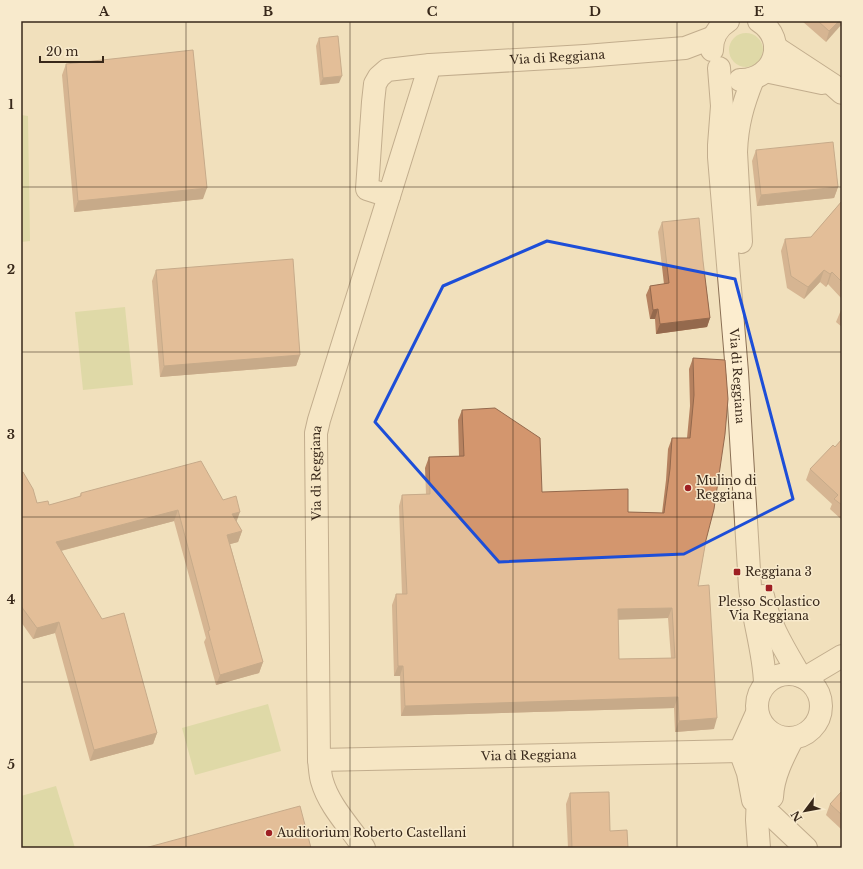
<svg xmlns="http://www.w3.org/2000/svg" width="863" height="869" font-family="'Libre Baskerville',serif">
<rect width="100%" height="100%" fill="#f1e0bc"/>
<g fill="#cad08f">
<circle cx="746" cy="50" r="17"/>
<polygon points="21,115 28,116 30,241 21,242"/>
<polygon points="125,307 133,385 83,390 75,312"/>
<polygon points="268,704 281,751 195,775 182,728"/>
<polygon points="56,786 75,848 21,848 21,796"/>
</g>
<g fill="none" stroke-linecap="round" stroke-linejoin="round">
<g stroke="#8a6f54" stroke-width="24">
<g id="minor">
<polyline points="775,47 833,85 842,93"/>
<path d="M712,50C712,37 717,28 728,21"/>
<path id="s1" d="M719,68L722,106L719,145V157L737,372L750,587C753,620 764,651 765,683"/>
<polyline points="765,71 822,83"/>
<path d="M740,80C774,81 789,40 759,21"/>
<path id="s2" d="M389,196L367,189L373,102L375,84L379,77L387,70L430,65L585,56L685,48L714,37"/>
<path d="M741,242L736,152C737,124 743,104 753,79"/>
<path d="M763,596C769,625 785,650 800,676"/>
<circle cx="789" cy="706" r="32"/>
<polyline points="805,678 842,656"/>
<path id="s3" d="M319,760L740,751L766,748"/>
<path d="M772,797C773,776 783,757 793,738"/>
<polyline points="753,800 748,773 740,751 757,713"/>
<polyline points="771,815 806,848"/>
<path id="s4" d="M364,848C350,827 329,806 322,781C320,775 320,767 319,760L316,433L319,420L430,65"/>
<polyline points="759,848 757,820 758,796 768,734"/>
</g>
</g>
<use href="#minor" stroke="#fcedcf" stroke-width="22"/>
</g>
<g fill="#b5815f" fill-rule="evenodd">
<polygon points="802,21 842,21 826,42"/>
<polygon points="319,38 339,83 320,85 316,46"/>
<polygon points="66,64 203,199 74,212 62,75"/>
<polygon points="756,150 838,187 834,198 757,206 752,161"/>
<polygon points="842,201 842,299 828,284 826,287 820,282 804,299 787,288 781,251 785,239 811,237"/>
<polygon points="662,222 703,261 710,318 707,327 656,334 655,319 650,319 646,295 650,286 664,284 658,232"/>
<polygon points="156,270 300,355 296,366 160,377 152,281"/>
<polygon points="842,309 842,327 836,322 841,310"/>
<path d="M693,358L706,540L698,586L714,729L675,732L674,708L401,716L400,676H394L392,605L396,594H402L399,506L402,495L426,494L425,468L429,457L459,456L458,420L462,410L542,492L628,512L662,513L666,480L668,449L672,438H687L690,406L689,369ZM668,618L671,658L619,659L618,619Z"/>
<polygon points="842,439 842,520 830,509 832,504 806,480 810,469 835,447"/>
<polygon points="21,472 37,503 49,505 79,497 81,493 223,500 242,531 238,542 230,544 263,662 259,673 216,685 204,642 206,638 174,521 61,551 157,733 153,744 90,761 55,633 33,639 21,622"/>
<polygon points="842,791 842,830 826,815 830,804"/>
<polygon points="570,793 610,831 628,848 568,848 566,804"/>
</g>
<g fill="#94694d">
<polygon points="839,21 842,21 842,24 826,42 829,31"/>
<polygon points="342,76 339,83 320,85 323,78"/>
<polygon points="838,187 834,198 757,206 761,195"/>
<polygon points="207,188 203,199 74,212 78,201"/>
<polygon points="824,270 820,282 804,299 808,287"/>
<polygon points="832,272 828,284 826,287 830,274"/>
<polygon points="658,309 655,319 650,319 653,310"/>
<polygon points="710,318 707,327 656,334 660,324"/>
<polygon points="300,355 296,366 160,377 164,366"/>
<polygon points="178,510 174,521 52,553 56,542"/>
<polygon points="240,512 236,523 232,514"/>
<polygon points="242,531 238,542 223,546 227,535"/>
<polygon points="672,608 668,618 614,620 618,609"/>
<polygon points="59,622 55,633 33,639 37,628"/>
<polygon points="263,662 259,673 216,685 220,675"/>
<polygon points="398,666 403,666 400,676 394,676"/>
<polygon points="678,697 674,708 401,716 405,706"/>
<polygon points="717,718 714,729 675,732 679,721"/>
<polygon points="157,733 153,744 90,761 94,750"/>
</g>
<g fill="#d3966e" stroke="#94694d" fill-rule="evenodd">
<polygon points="818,21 839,21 829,31"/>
<polygon points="338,36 342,76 323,78 319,38"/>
<polygon points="193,50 207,188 78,201 66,64"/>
<polygon points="833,142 838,187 761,195 756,150"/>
<polygon points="842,201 842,259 841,260 842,261 842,282 832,272 830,274 824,270 808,287 791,276 785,239 811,237"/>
<polygon points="699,218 703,261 710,318 660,324 658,309 653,310 650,286 669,283 662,222"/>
<polygon points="293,259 300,355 164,366 156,270"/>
<path d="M693,358L725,360L728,399L725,434L714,509L706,540L698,586L709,585L717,718L679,721L678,697L405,706L403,666H398L396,594H407L402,495L430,494L429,457L464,456L462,410L495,408L540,438L542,492L628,489V512L664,513L670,469L672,438H690L694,395ZM672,608L675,658L619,659L618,609Z"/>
<polygon points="842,439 842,505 834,499 838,495 810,469 833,445 835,447"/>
<polygon points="201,461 223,500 236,496 240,512 232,514 242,531 227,535 263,662 220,675 208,631 210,630 178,510 56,542 102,619 124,613 157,733 94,750 59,622 37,628 21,606 21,472 23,472 33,489 37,503 48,501 49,505 81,496 81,493"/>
<polygon points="842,791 842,815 830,804"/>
<polygon points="609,792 610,831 627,830 628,848 572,848 570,793"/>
<polygon points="300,806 311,848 145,848"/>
</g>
<path d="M0 0H863V869H0ZM547,241L735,279L793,499L684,554L499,562L375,422L443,286Z" fill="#f1e0bc" fill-opacity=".55" fill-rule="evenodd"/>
<path fill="none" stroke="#1d4ed8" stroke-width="3" stroke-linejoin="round" d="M547,241L735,279L793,499L684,554L499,562L375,422L443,286Z"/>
<path fill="none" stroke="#38281a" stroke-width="1" stroke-opacity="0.55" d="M186,21V848M350,21V848M513,21V848M677,21V848M21,187H842M21,352H842M21,517H842M21,682H842"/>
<g fill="#9e1f23" stroke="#f8eacc" stroke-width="1.5">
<circle cx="688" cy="488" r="4"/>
<rect x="733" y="568" width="8" height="8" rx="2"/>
<rect x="765" y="584" width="8" height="8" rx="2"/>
<circle cx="269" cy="833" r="4"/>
</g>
<g text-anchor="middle" stroke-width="3" stroke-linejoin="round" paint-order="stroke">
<g font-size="12" fill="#38281a" stroke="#f8eacc">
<text dy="4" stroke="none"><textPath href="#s2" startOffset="318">Via di Reggiana</textPath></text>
<text dy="4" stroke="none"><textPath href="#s1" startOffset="309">Via di Reggiana</textPath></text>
<text dy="4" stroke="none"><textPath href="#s4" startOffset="388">Via di Reggiana</textPath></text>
<text dy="4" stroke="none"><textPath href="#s3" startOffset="210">Via di Reggiana</textPath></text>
</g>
<g font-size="12" fill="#38281a" stroke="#f8eacc" text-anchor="start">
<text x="696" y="485">Mulino di<tspan x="696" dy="14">Reggiana</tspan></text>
<text x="745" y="576">Reggiana 3</text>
<text x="769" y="606" text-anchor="middle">Plesso Scolastico<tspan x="769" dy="14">Via Reggiana</tspan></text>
<text x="277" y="837">Auditorium Roberto Castellani</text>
</g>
</g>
<rect width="863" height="869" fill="none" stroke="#f8eacc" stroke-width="44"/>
<g transform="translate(805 811) rotate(238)" stroke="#f8eacc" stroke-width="3" paint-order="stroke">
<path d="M0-3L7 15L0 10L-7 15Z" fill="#38281a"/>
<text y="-6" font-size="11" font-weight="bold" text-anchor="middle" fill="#38281a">N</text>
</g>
<path d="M40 56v6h63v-6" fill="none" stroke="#38281a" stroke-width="2"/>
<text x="46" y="56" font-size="12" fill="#38281a" stroke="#f8eacc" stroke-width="3" paint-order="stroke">20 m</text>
<rect x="22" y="22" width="819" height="825" fill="none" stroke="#38281a" stroke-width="1.5"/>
<g font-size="13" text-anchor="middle" font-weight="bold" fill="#38281a">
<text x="104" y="16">A</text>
<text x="268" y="16">B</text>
<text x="432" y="16">C</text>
<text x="595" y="16">D</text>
<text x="759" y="16">E</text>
<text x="11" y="109">1</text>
<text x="11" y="274">2</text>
<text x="11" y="439">3</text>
<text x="11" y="604">4</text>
<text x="11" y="769">5</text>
</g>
</svg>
